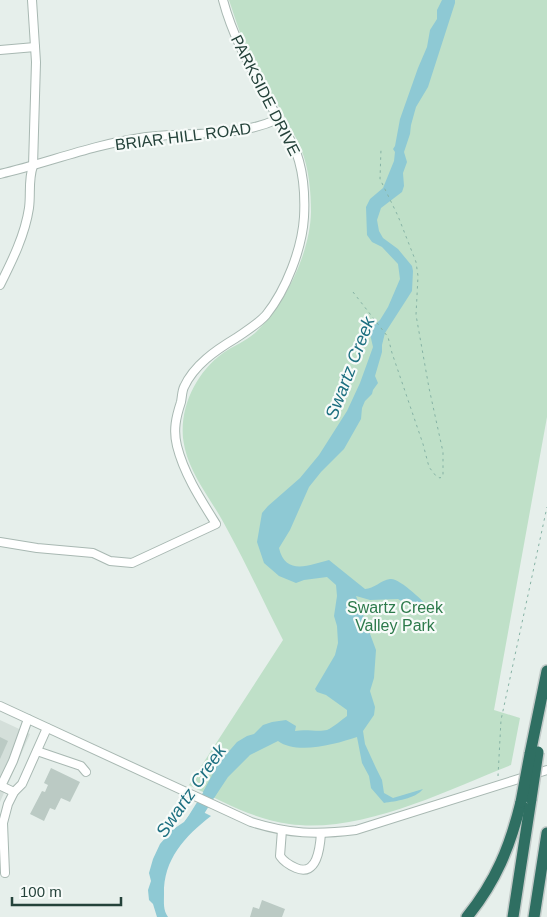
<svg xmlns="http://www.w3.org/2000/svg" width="547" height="917" font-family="Helvetica,sans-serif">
<rect width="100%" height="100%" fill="#e6efeb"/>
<polygon fill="#d4dfda" points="0,720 30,734 0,802"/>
<path fill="#bfe0c8" d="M229,0H547V417L494,710L520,718L511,765C445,791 361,834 289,824C253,819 221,801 189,785L283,640C264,603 247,565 227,529C212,499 187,473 183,438C180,405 197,372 223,353C233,346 246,341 255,333C285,304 310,254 311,212C311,192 309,168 301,149C299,142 294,135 291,129C279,105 264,83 252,60C242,40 236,21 229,0Z"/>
<g fill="#8ec9d4">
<path d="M442,0H455V3L428,87L416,107L411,125L410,134L404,152L407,162L403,173L404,186L402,192L381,208L377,220L379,231L383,238L398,249L412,266L413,271L412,291L385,333L382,345V352L375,376L378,383L373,390L372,394L365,401L362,408L361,419L344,449L321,472L309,487L290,530L279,548C285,576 310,565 329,560L365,589C374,589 381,580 390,579C399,577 425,603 432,610L425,612L417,610L398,599L370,600L356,596L376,650L374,678L370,691L375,707L374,715L363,731L365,744L376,768L382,780L384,793L393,798L423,789C415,799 396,801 384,803L371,788L369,776L362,763L357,737C336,744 297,755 278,741L250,755L228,777L214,798L203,792L218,764L237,742L247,736L254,734L263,725L272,722L286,720L296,726L295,731C305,729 319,732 327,730C334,727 341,720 347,716V710L326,695L317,692L315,689L335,655L338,643L337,626L334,616L337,596L336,585L327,577L304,580L296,583L279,576L264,563L257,542L262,513L268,506L300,478L319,455L347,411L360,383L373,347L370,334L371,328L380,320L388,307L400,279L398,264L382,247L372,242L367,235L366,207L370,199L383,188L394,161L395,152L393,149L395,146L400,119L418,68L427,47L430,30L437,19V10Z"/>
<path d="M195,808L211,816C185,836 163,860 164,894C164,903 163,910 168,917H157L153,904L149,900L148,890L151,881L149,873L153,859L160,844L172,830L184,822Z"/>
</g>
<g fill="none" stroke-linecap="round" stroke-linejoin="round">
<polyline stroke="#8ec9d4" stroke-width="12" points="190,825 218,780"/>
</g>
<g fill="#bbcac4">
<polygon points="0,737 8,741 0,759"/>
<polygon points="51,768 80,782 70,802 61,798 55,810 50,808 44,821 30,814 42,791 45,792 48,785 44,783"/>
<polygon points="262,900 285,909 282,917 250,917 253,907 259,909"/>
</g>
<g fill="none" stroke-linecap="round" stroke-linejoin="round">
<g stroke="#a8b8b2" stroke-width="10">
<g id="minor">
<polyline points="0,50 35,47"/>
<path d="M0,174C47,163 92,145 140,138C186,131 234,139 278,119"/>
<path d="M0,285C12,261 25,235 29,208C31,194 28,180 33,166L36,62L32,0"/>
<path d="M0,542L37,548L93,553L110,561L132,563L216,524C201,500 184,474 177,446C173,430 176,417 181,402C182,397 182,391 184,387C194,365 216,350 236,338C246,331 258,324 266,315C286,290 302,249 304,217C305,198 304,179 299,161C294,142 285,133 277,117C257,79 234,42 223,0"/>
<path d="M0,706L251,822C289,834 316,835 356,830L547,770"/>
<polyline points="37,751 81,766 86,772"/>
<polyline points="14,792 1,786 13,761 28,719"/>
<path d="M282,830L280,856C284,862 289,865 296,868C317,877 320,848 321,833"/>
<polyline points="5,873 3,823 8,804 14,792 22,784 47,728"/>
</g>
</g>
<g stroke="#c2cac8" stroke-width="14">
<g id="highway">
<polyline points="530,754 547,671"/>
<path d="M467,917C496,881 510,847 521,802"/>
<polyline points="513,917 531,799"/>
<polyline points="534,917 547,833"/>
</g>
</g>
<g stroke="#86b3a5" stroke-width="1" stroke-dasharray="2.5 4" stroke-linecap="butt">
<polyline points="353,292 388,337 392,353 423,444 429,467 436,476 440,478 443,476 443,452 429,388 416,315 418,276 416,262 398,216 380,179 381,149"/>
<polyline points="498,776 501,720 547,507"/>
</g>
<use href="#minor" stroke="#fff" stroke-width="8"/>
<use href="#highway" stroke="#2f6f62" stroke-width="11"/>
<g stroke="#c2cac8" stroke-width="14" stroke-linecap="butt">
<g id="highway-bridge">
<polyline points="531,799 538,752"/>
<polyline points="521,802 530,754"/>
</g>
</g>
<use href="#highway-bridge" stroke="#2f6f62" stroke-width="11"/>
</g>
<g text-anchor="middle" stroke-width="4.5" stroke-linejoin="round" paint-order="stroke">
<g font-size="16" fill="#24423a" stroke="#f7fbf9">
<text transform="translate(266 95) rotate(63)" y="6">PARKSIDE DRIVE</text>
<text transform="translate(183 136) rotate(-7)" y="6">BRIAR HILL ROAD</text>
</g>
<g font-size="16" fill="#2d7a4b" stroke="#f7fbf9">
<text x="395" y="613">Swartz Creek<tspan x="395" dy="18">Valley Park</tspan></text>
</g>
<g font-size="18" font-style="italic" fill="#1c6f80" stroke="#f7fbf9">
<text transform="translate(350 368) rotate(-69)" y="6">Swartz Creek</text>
<text transform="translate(191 791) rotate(-55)" y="6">Swartz Creek</text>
</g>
</g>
<path d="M12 897v8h109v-8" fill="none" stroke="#24423a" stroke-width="2.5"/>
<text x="20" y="897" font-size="15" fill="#24423a" stroke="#f7fbf9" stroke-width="4" paint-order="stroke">100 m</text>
</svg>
